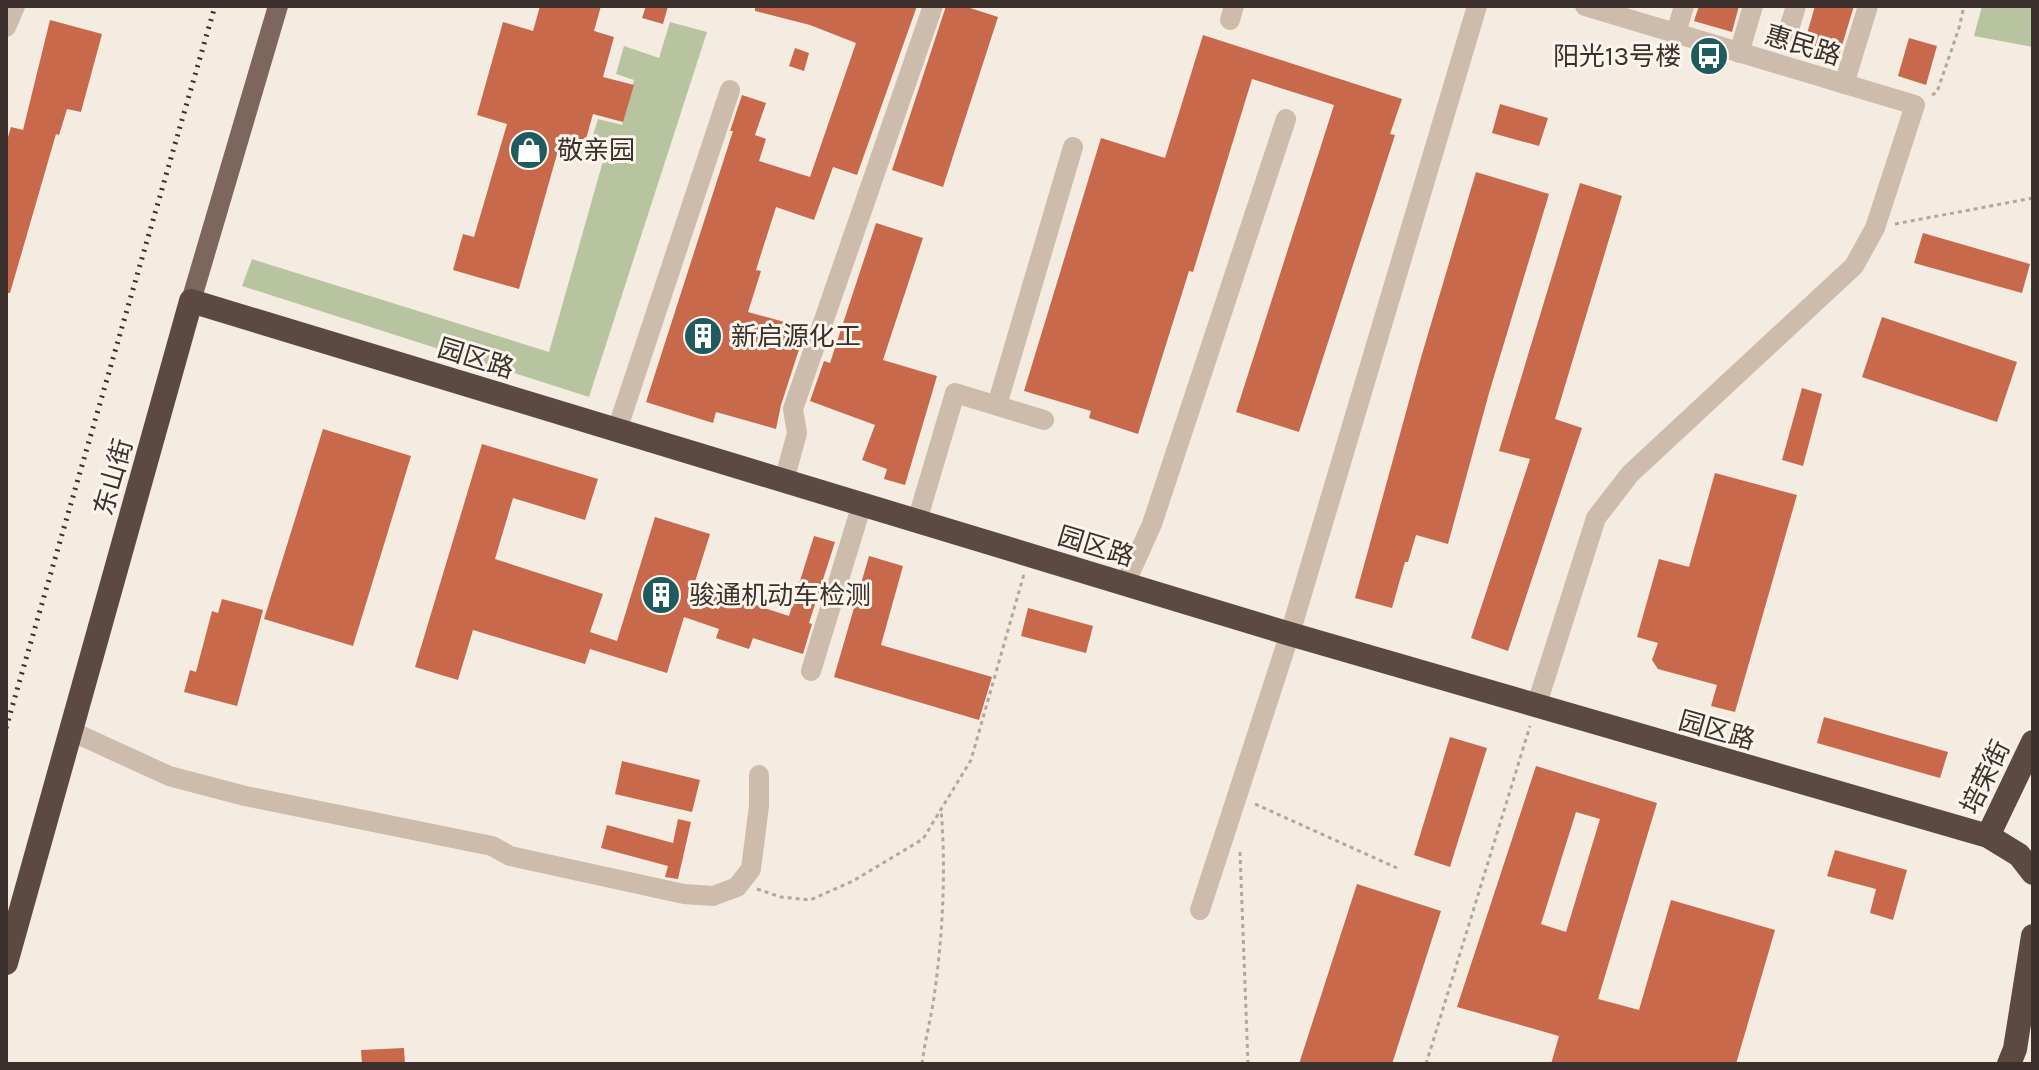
<svg xmlns="http://www.w3.org/2000/svg" width="2039" height="1070" font-family="Karla,'Noto Sans SC',sans-serif">
<rect width="100%" height="100%" fill="#f4ebe1"/>
<g fill="#b8c4a0">
<polygon points="1982,6 2033,6 2033,47 1974,36"/>
<polygon points="670,22 707,32 589,397 242,286 252,259 549,352 605,154 589,148 598,119 622,125 634,80 616,74 624,46 659,58"/>
</g>
<g fill="#c8694b" fill-rule="evenodd">
<polygon points="540,6 601,6 594,31 614,37 603,77 634,85 623,122 593,114 582,153 559,147 519,289 453,270 463,234 474,237 507,124 477,115 503,22 533,31"/>
<polygon points="646,6 668,6 663,24 642,18"/>
<polygon points="755,6 917,6 857,175 833,167 814,220 776,207 756,270 761,271 748,312 806,328 781,405 776,429 716,412 713,423 646,402 733,131 730,131 742,95 766,103 755,135 766,139 759,161 810,177 856,43 810,25 755,11"/>
<polygon points="946,6 964,6 998,17 943,187 892,170"/>
<polygon points="1699,6 1739,6 1732,32 1694,21"/>
<polygon points="1815,6 1854,6 1837,62 1802,51"/>
<polygon points="50,20 102,34 81,112 67,109 59,135 56,134 10,293 6,293 6,144 11,127 23,130"/>
<polygon points="1203,35 1402,99 1390,134 1395,135 1299,432 1236,412 1334,105 1252,79 1193,272 1189,271 1138,434 1089,418 1091,411 1024,391 1101,138 1165,158"/>
<polygon points="1909,38 1937,46 1926,85 1898,76"/>
<polygon points="795,48 809,53 804,71 789,66"/>
<polygon points="1500,104 1548,118 1539,146 1492,133"/>
<polygon points="1476,172 1549,194 1489,393 1448,544 1416,535 1408,562 1405,562 1392,608 1355,598 1420,361"/>
<polygon points="1580,183 1622,196 1555,419 1582,428 1508,651 1471,638 1530,459 1499,451"/>
<polygon points="876,223 923,238 883,360 937,376 905,485 884,479 887,469 862,460 875,425 810,401 824,361 830,363"/>
<polygon points="1923,233 2030,264 2022,293 1914,263"/>
<polygon points="1882,317 2017,362 1997,422 1862,377"/>
<polygon points="1802,388 1822,394 1803,466 1782,460"/>
<polygon points="323,429 411,456 353,646 264,619"/>
<polygon points="482,444 598,479 585,520 513,498 495,559 603,594 590,632 617,641 655,517 710,534 694,585 789,616 814,536 835,542 809,623 812,624 803,654 753,638 749,649 716,638 719,629 684,617 667,673 590,649 585,664 473,630 458,680 415,667"/>
<polygon points="1715,473 1797,495 1735,712 1711,706 1717,685 1658,669 1652,660 1658,643 1637,637 1659,559 1689,567"/>
<polygon points="869,556 903,566 881,645 992,677 979,720 834,677"/>
<polygon points="222,599 263,610 237,706 184,692 190,670 196,672 212,611 218,613"/>
<polygon points="1028,608 1093,626 1086,653 1021,636"/>
<polygon points="1824,717 1948,752 1940,778 1817,743"/>
<polygon points="1450,737 1487,748 1450,867 1414,855"/>
<polygon points="622,761 700,780 692,812 615,794"/>
<path d="M1536,766L1657,803L1598,999L1639,1010L1671,900L1775,930L1736,1064H1551L1559,1036L1457,1007ZM1576,812L1600,819L1566,932L1541,924Z"/>
<polygon points="678,819 691,822 678,879 665,877 668,866 601,848 607,825 673,843"/>
<polygon points="1835,850 1907,870 1893,920 1870,913 1876,889 1827,876"/>
<polygon points="1357,884 1441,911 1392,1064 1299,1064"/>
<polygon points="404,1048 405,1064 362,1064 361,1050"/>
</g>
<g fill="none" stroke-linecap="round" stroke-linejoin="round">
<g stroke="#b9a596" stroke-width="3" stroke-dasharray="4 4" stroke-linecap="butt">
<polyline points="1932,95 1937,92 1959,28 1964,6"/>
<polyline points="1895,224 2033,198"/>
<polyline points="1255,804 1397,868"/>
<polyline points="1240,852 1248,1064"/>
<polyline points="757,889 781,897 810,900 853,881 923,839 971,760 1024,574"/>
<path d="M922,1064C925,1039 932,1015 935,990C943,931 946,868 941,809"/>
<polyline points="1426,1064 1530,726"/>
</g>
<g stroke="#cdbbac" stroke-width="20">
<polyline points="1230,20 1234,6"/>
<polyline points="6,27 15,6"/>
<polyline points="1676,33 1684,6"/>
<polyline points="1785,42 1796,6"/>
<polyline points="1739,53 1753,6"/>
<polyline points="1844,84 1868,6"/>
<polyline points="997,405 1073,147"/>
<polyline points="617,430 730,90"/>
<polyline points="784,481 797,433 793,409 933,6"/>
<polyline points="917,521 955,393 1044,420"/>
<polyline points="1125,584 1152,524 1286,119"/>
<polyline points="811,671 862,504"/>
<polyline points="1536,707 1596,518 1630,474 1854,266 1875,228 1915,105 1585,6"/>
<polyline points="71,731 169,776 245,796 492,846 510,856 684,894 713,896 737,887 751,869 759,806 759,775"/>
<polyline points="1200,910 1292,627 1477,6"/>
</g>
<polyline stroke="#7d675c" stroke-width="20" points="191,301 278,6"/>
<g stroke="#5c4a42" stroke-width="24">
<polyline points="1988,836 2033,742"/>
<polyline points="6,963 191,301 1290,634 1988,836 2019,855 2033,873"/>
<polyline points="2009,1064 2015,1049 2033,936"/>
</g>
<polyline stroke="#3b302b" stroke-width="5" stroke-dasharray="2 6" stroke-linecap="butt" points="6,728 215,6"/>
</g>
<defs>
<g id="bus-disc" transform="scale(2)"><circle r="9.5" fill="#1f5a5e" stroke="#fbf5ee"/><path d="M-5-6H5V4H4V6H2V4H-2V6H-4V4H-5ZM-3.5-4V0h7V-4ZM-3.5 1.2v1.5H-2V1.2ZM2 1.2v1.5H3.5V1.2Z" fill="#fff"/></g>
<g id="shop-disc" transform="scale(2)"><circle r="9.5" fill="#1f5a5e" stroke="#fbf5ee"/><path d="M-5-2.5h2.3a2.7 3.5 0 0 1 5.4 0H5L5.5 6h-11ZM-1.5-2.5h3a1.5 2.3 0 0 0-3 0Z" fill="#fff"/></g>
<g id="building-disc" transform="scale(2)"><circle r="9.5" fill="#1f5a5e" stroke="#fbf5ee"/><path d="M-4-6H4V6H1V3H-1V6H-4ZM-2.5-4.3h1.7v1.8h-1.7ZM.8-4.3h1.7v1.8H.8ZM-2.5-1h1.7V.8h-1.7ZM.8-1h1.7V.8H.8Z" fill="#fff"/></g>
</defs>
<g fill-rule="evenodd">
<use href="#bus-disc" x="1709" y="56"/>
<use href="#shop-disc" x="529" y="150"/>
<use href="#building-disc" x="703" y="336"/>
<use href="#building-disc" x="661" y="595"/>
</g>
<g text-anchor="middle" stroke-width="6" stroke-linejoin="round" paint-order="stroke">
<g font-size="26" fill="#3b302b" stroke="#fbf5ee">
<text transform="translate(1803 45) rotate(17)" y="9">惠民路</text>
<text transform="translate(476 358) rotate(17)" y="9">园区路</text>
<text transform="translate(113 477) rotate(-74)" y="9">东山街</text>
<text transform="translate(1096 546) rotate(17)" y="9">园区路</text>
<text transform="translate(1717 730) rotate(16)" y="9">园区路</text>
<text transform="translate(1985 777) rotate(-64)" y="9">培荣街</text>
</g>
<g font-size="26" fill="#3b302b" stroke="#fbf5ee" text-anchor="start">
<text x="1681" y="65" text-anchor="end">阳光13号楼</text>
<text x="557" y="159">敬亲园</text>
<text x="731" y="345">新启源化工</text>
<text x="689" y="604">骏通机动车检测</text>
</g>
</g>
<rect width="2039" height="1070" fill="none" stroke="#3b302b" stroke-width="16"/>
</svg>
